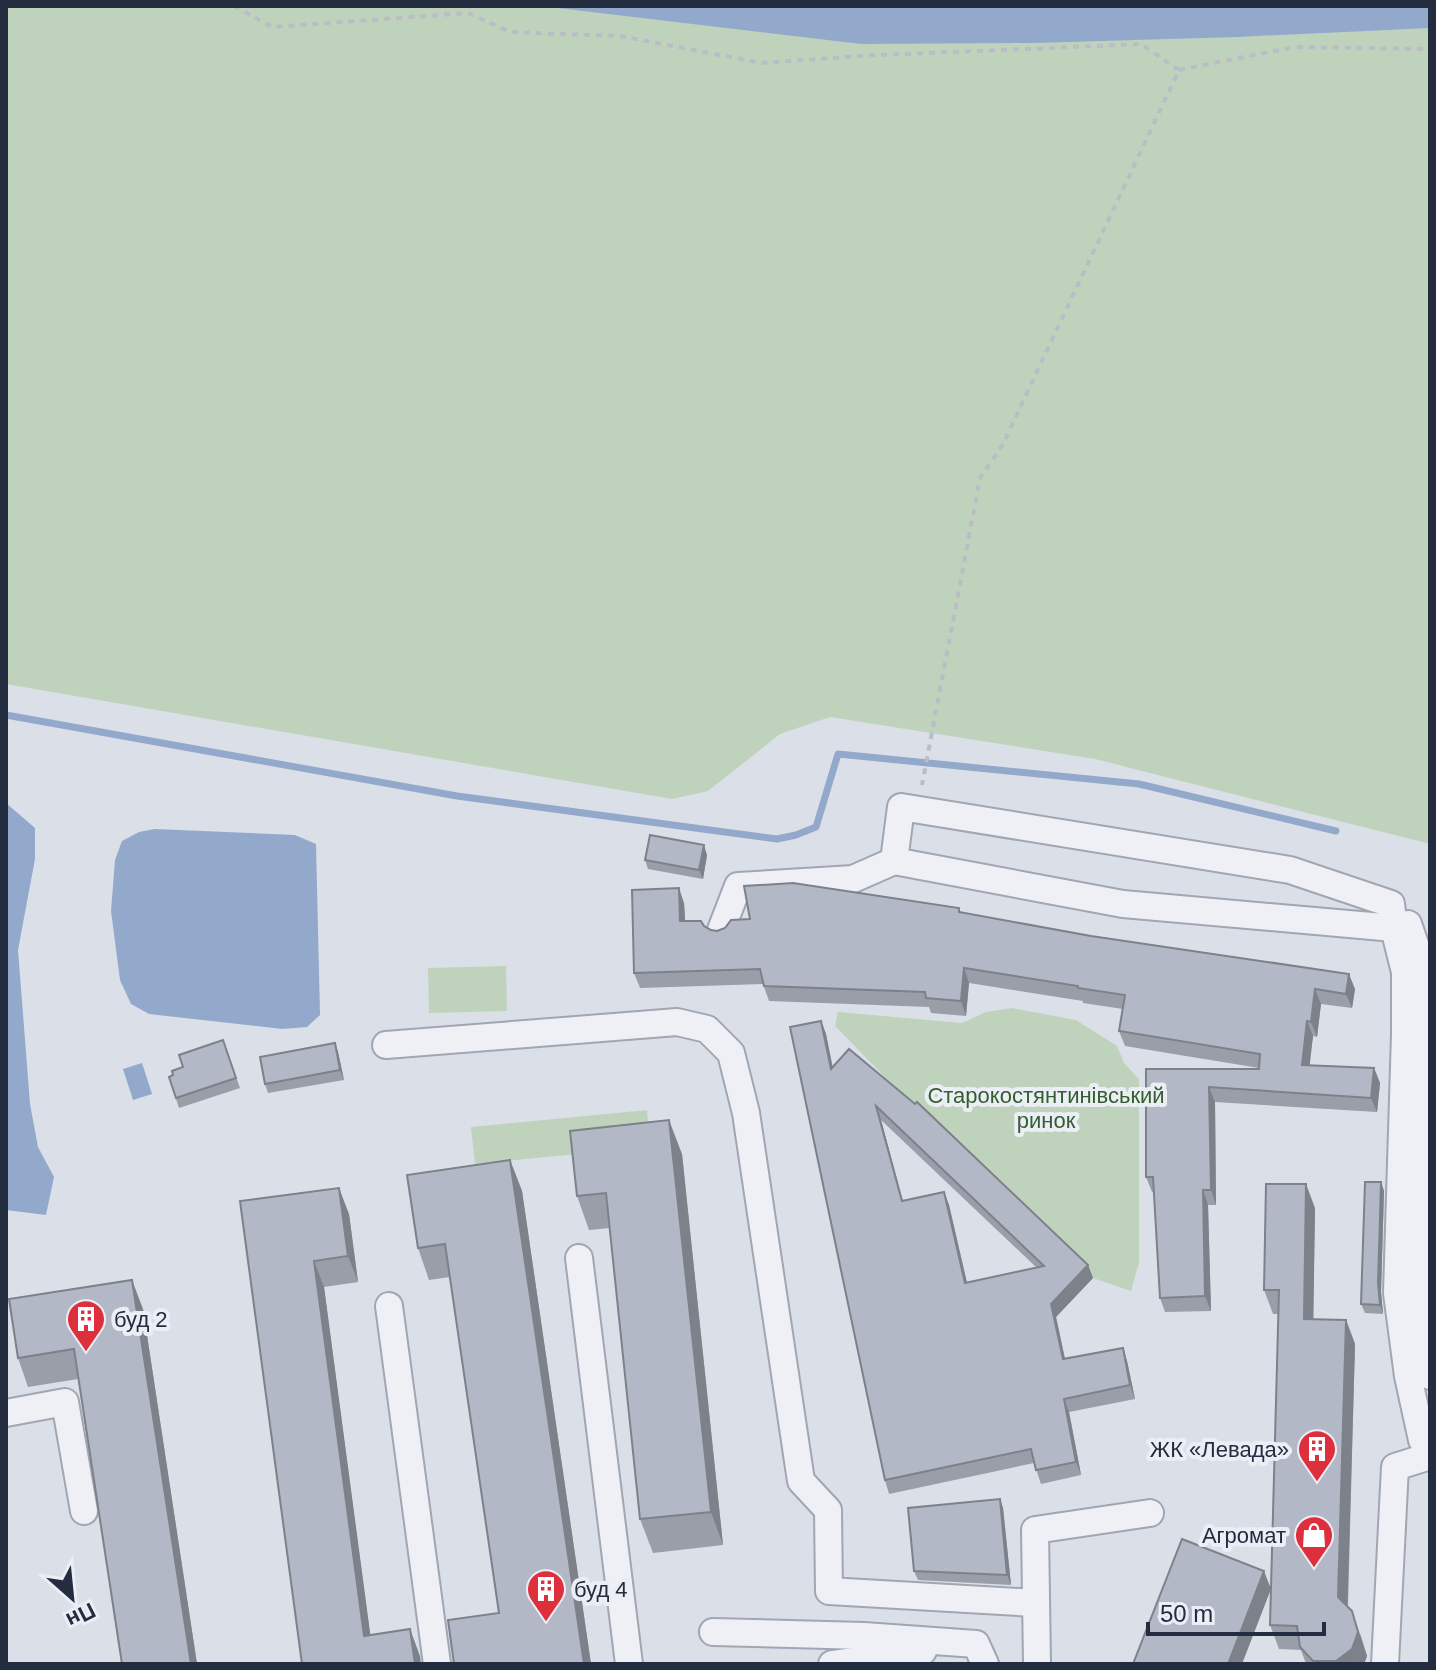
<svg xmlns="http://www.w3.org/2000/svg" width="1436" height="1670" font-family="Helvetica,sans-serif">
<rect width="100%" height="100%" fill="#dbdfe8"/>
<g fill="#bfd3bc">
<polygon points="6,6 1430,6 1430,844 1095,759 830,717 780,734 708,791 672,799 6,684"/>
<polygon points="506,966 507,1011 429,1013 428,968"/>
<polygon points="1012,1008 1076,1020 1117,1046 1124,1063 1139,1079 1139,1263 1131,1291 1093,1278 922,1115 835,1026 838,1012 962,1023 986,1012"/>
<polygon points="647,1110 650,1147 475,1164 471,1127"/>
</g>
<g fill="#92a9cc">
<polygon points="541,6 1430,6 1430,28 1237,37 1035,43 861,44"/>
<polygon points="6,803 35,828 35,859 18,950 30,1104 38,1147 54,1177 46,1215 6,1210"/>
<polygon points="155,829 295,835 316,844 320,1015 307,1027 282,1029 149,1014 131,1004 120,980 111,911 115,860 122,841 139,832"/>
<polygon points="142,1063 152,1094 133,1100 123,1069"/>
</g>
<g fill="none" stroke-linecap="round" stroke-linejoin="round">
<polyline stroke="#92a9cc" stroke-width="7" points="6,715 457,796 777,839 796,835 816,827 838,754 1139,784 1336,831"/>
<g stroke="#a0a6b2" stroke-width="30">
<g id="minor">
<polyline points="721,930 738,886 853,879 894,861"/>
<polyline points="386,1045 677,1022 707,1029 731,1053 746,1113 801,1481 828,1510 829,1591 1035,1603"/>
<polyline points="579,1258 629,1664"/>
<polyline points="389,1306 437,1664"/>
<polyline points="1430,1376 1416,1304 1424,970 1408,924 1394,928 1123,904 894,861 901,807 1290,870 1391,904 1394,928 1405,972 1405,1034 1397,1293 1408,1376 1422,1440 1430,1442"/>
<polyline points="6,1413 65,1402 84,1511"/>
<polyline points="713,1632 864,1636 976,1644 985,1664"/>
<polyline points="832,1664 923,1651"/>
<polyline points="1037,1664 1035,1530 1150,1513"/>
<polyline points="1385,1664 1395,1467 1430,1456"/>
</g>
</g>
<g stroke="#b9bdc6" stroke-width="4" stroke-dasharray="6 6" stroke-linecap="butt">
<polyline points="234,6 272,27 468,13 510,32 620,36 762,63 860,56 1141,44 1179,70 1002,446 980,478 922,785"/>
<polyline points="1179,70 1294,47 1430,49"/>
</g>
<use href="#minor" stroke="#eef0f6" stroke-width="26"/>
</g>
<g fill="#999ea9" fill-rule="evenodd">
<polygon points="707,855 703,879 648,869 645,860"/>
<polygon points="684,903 685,921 704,926 711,930 717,931 959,908 961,913 1355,989 1352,1008 1321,1004 1317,1037 1313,1036 1309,1065 1374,1068 1380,1083 1377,1112 1215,1102 1216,1205 1208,1205 1211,1311 1165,1312 1160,1298 1154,1192 1152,1192 1146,1177 1146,1069 1259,1069 1259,1068 1125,1046 1119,1031 1123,1009 1083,1003 1083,1001 969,983 966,1016 931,1013 929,1007 769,1001 763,984 640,988 634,973"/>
<path d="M821,1021L826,1034L832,1067L1088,1265L1093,1278L1056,1317L1065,1359L1123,1348L1127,1361L1135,1399L1069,1412L1081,1475L1041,1484L1034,1463L889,1494L885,1480ZM881,1120L1036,1267L967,1283L949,1205L944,1192L903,1201Z"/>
<polygon points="223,1040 240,1088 179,1108 169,1077 173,1075 183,1067"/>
<polygon points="335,1043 338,1052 344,1080 268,1093 265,1084"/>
<polygon points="682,1154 723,1545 653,1553 640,1519 610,1228 589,1230 577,1196"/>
<polygon points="510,1160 522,1191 591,1664 454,1664 499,1613 450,1277 429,1280 418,1248"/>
<polygon points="1381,1182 1384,1191 1381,1292 1383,1314 1365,1313 1361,1304"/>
<polygon points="240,1201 349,1214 358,1282 324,1287 370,1635 420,1656 302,1664"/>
<polygon points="1315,1208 1313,1319 1346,1320 1355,1344 1348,1607 1361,1636 1367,1656 1364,1664 1306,1664 1301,1650 1279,1649 1270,1625 1279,1314 1273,1314 1264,1290"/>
<polygon points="143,1309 197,1664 122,1664 78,1379 28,1387 18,1358"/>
<polygon points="1000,1499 1003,1508 1011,1585 918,1580 914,1571"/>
</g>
<g fill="#7d818a">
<polygon points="704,845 707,855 703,879 699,870"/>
<polygon points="679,888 684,903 686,936 680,921"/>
<polygon points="964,968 969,983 966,1016 961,1001"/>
<polygon points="1349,974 1355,989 1352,1008 1346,994"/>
<polygon points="1315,989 1321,1004 1317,1037 1311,1022"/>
<polygon points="821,1021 826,1034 836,1083 831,1069"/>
<polygon points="1307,1021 1313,1036 1308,1080 1302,1065"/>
<polygon points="335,1043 338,1052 344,1080 340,1070"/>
<polygon points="1374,1068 1380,1083 1377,1112 1371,1098"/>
<polygon points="1209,1087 1215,1102 1216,1205 1211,1190"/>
<polygon points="876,1106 881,1120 906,1215 902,1201"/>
<polygon points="669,1120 682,1154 723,1545 711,1512"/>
<polygon points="510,1160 522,1191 591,1664 584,1664"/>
<polygon points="1381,1182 1384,1191 1381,1292 1383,1314 1380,1305 1378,1283"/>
<polygon points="1306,1184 1315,1208 1313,1343 1304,1319"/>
<polygon points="339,1188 349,1214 358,1282 348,1256"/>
<polygon points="1203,1190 1208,1205 1211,1311 1205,1296"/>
<polygon points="944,1192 949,1205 970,1296 965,1283"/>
<polygon points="314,1261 324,1287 374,1662 364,1636"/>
<polygon points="1088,1265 1093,1278 1056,1317 1068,1373 1063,1359 1051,1304"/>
<polygon points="132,1280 143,1309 197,1664 191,1664"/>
<polygon points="1346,1320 1355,1344 1347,1621 1338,1597"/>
<polygon points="1123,1348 1127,1361 1135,1399 1130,1385"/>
<polygon points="1064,1399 1069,1412 1081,1475 1076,1462"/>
<polygon points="1000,1499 1003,1508 1011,1585 1007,1575"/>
<polygon points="1264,1571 1271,1589 1242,1664 1228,1664"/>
<polygon points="1352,1611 1367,1656 1364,1664 1337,1664 1336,1661"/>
<polygon points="410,1629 420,1656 421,1664 415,1664"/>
</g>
<g fill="#b2b8c5" stroke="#7d818a" stroke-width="2" fill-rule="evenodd">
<polygon points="650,835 704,845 699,870 645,860"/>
<polygon points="793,883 959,908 959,912 1091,936 1349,974 1346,994 1315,989 1311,1022 1307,1021 1302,1065 1374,1068 1371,1098 1209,1087 1211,1190 1203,1190 1205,1296 1160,1298 1153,1177 1146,1177 1146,1069 1259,1069 1260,1054 1119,1031 1125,995 1078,988 1078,986 964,968 961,1001 926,998 925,992 764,986 760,969 634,973 632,890 679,888 680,921 701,921 704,926 711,930 717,931 725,928 731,920 750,919 744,886"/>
<path d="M821,1021L831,1069L849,1049L915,1104L917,1102L1088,1265L1051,1304L1063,1359L1123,1348L1130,1385L1064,1399L1076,1462L1036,1470L1031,1449L885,1480L790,1027ZM876,1106L1044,1266L965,1283L944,1192L902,1201Z"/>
<polygon points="223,1040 236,1078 176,1098 169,1077 173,1075 172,1071 183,1067 179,1055"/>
<polygon points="335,1043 340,1070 265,1084 260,1057"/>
<polygon points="669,1120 711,1512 640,1519 606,1193 577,1196 570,1131"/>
<polygon points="510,1160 584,1664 454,1664 448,1620 499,1613 445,1244 418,1248 407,1175"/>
<polygon points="1365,1182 1381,1182 1378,1283 1380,1305 1361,1304"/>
<polygon points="1266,1184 1306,1184 1304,1319 1346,1320 1338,1597 1352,1611 1358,1632 1352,1649 1336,1661 1313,1661 1300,1647 1297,1626 1270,1625 1279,1290 1264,1290"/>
<polygon points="339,1188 348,1256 314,1261 364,1636 410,1629 415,1664 302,1664 240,1201"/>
<polygon points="132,1280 191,1664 122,1664 74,1349 18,1358 9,1299"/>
<polygon points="1000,1499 1007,1575 914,1571 908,1508"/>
<polygon points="1182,1539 1264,1571 1228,1664 1133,1664"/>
</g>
<defs>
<g id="building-pin" transform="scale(2)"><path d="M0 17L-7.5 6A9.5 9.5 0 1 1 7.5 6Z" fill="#dd303c" stroke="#ebeef5"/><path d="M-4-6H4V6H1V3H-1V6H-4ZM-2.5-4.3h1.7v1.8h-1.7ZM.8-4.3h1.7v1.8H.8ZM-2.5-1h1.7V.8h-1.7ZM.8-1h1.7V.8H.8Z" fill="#fff"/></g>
<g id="shop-pin" transform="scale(2)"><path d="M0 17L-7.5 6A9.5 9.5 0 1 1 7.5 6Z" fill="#dd303c" stroke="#ebeef5"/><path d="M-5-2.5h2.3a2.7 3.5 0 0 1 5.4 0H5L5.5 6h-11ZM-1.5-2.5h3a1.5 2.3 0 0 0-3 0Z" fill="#fff"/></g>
</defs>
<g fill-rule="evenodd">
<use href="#building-pin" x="86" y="1319"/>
<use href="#building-pin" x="1317" y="1449"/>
<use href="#shop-pin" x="1314" y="1535"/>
<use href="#building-pin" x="546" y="1589"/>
</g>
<g text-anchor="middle" stroke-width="8" stroke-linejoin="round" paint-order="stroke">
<g font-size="22" fill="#345d30" stroke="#ebeef5">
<text x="1046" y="1103">Старокостянтинівський<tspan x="1046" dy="25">ринок</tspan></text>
</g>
<g font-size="22" fill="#242c3f" stroke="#ebeef5" text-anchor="start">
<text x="114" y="1327">буд 2</text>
<text x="1289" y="1457" text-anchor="end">ЖК «Левада»</text>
<text x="1286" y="1543" text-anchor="end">Агромат</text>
<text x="574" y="1597">буд 4</text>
</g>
</g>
<rect width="1436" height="1670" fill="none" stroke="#242c3f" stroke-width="16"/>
<g transform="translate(72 1598) rotate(153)" stroke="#ebeef5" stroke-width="6" paint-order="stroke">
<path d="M0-6L14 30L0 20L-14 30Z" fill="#242c3f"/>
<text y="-12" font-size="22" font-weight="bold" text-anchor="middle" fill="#242c3f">Пн</text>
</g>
<path d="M1148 1622v12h176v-12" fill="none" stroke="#242c3f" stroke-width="4"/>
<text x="1160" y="1622" font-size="24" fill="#242c3f" stroke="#ebeef5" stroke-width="6" paint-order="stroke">50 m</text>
</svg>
